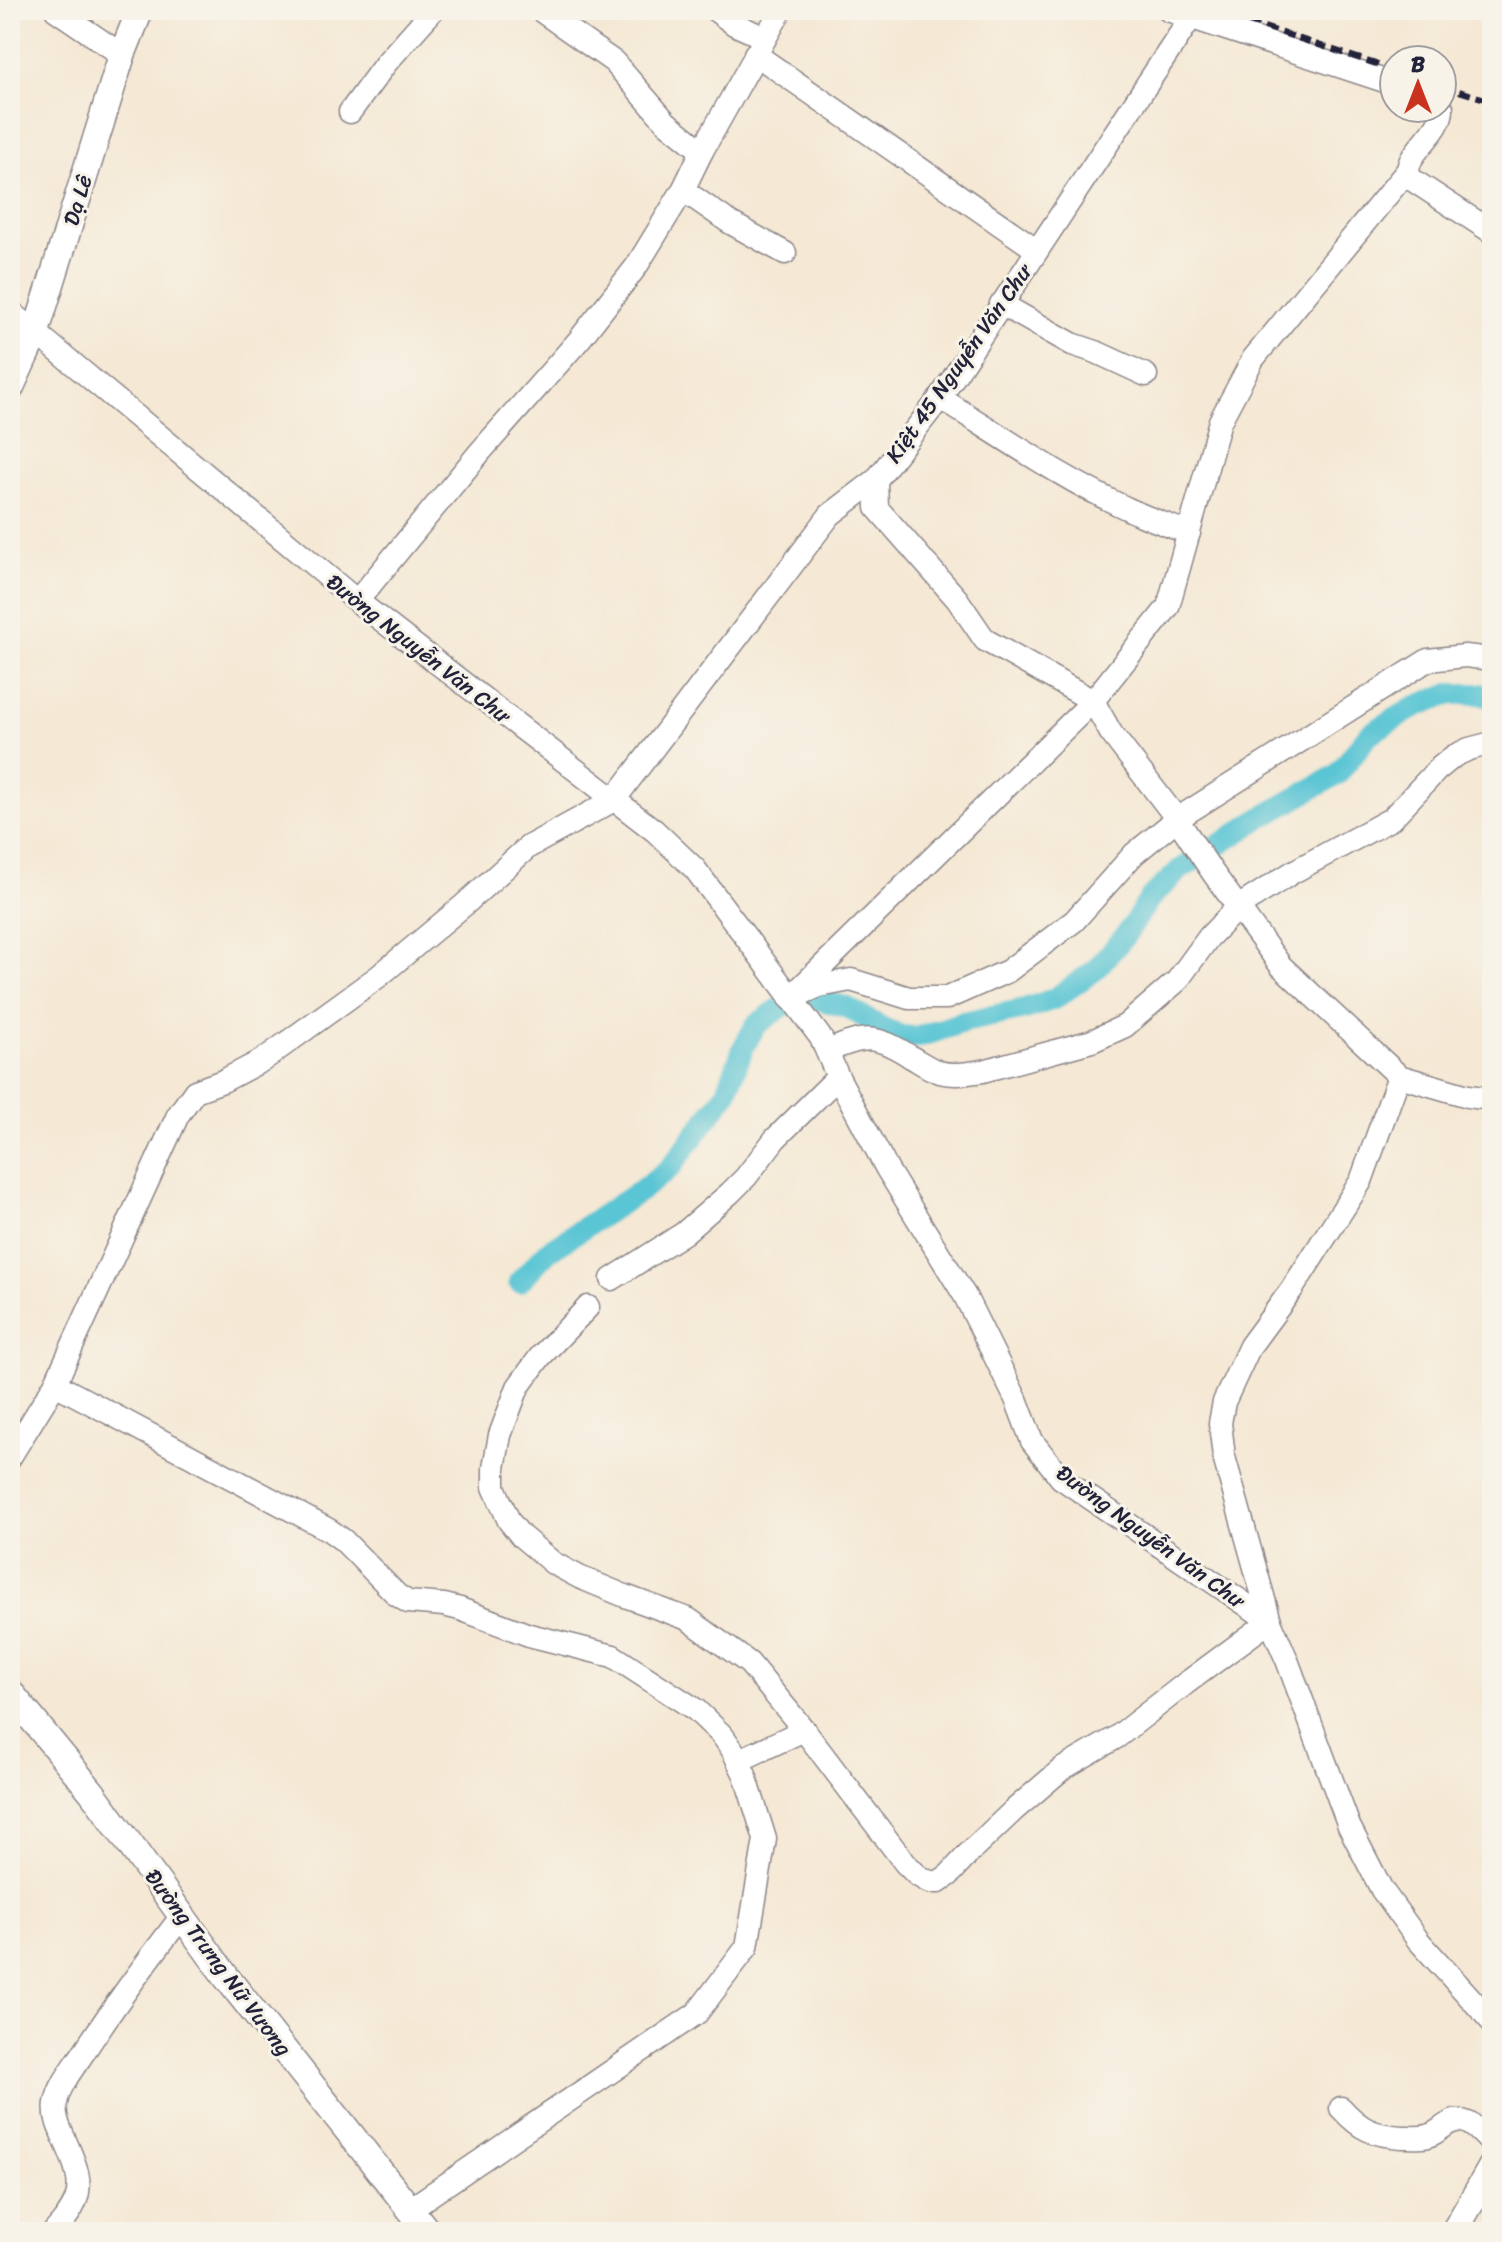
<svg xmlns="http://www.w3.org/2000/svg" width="1502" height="2242" font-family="Sriracha,sans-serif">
<rect width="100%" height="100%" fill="#f7f3e8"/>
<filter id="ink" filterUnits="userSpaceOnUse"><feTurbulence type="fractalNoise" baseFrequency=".0125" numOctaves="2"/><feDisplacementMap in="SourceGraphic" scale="16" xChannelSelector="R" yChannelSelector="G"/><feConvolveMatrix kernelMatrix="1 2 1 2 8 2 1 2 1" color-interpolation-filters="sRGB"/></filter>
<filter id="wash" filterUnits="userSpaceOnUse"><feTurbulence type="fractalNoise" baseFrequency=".006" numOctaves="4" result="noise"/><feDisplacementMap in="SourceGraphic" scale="32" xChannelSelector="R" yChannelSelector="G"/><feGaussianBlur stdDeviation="1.8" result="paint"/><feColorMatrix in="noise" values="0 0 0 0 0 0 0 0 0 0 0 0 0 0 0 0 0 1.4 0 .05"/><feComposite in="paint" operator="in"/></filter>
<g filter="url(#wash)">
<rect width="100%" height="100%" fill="#f5e8d4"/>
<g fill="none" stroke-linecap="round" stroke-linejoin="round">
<polyline stroke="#5ac5d4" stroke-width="22" points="519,1282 548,1251 640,1191 671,1167 726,1094 744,1046 756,1025 783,1006 804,999 820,1000 846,1007 883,1028 901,1036 919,1037 963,1022 1025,1009 1054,999 1094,971 1125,936 1151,897 1181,869 1261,818 1338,774 1369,734 1417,706 1448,694 1480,694 1492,698"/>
</g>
</g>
<g filter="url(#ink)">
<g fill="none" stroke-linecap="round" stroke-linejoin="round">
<g stroke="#8c8588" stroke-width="25">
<g id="minor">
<polyline points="56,10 122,55"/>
<polyline points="540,10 614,62 666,122 702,151"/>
<polyline points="715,10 734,24 765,38"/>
<polyline points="1168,10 1394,84"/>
<polyline points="755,54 1037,250"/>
<path d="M1442,108C1443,135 1397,156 1411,179L1492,232"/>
<polyline points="350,112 386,63 433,10"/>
<polyline points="683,190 729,222 785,253"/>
<polyline points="1001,304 1072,344 1096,352 1146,375"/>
<polyline points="10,311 357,601 655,831 695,869 821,1038 838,1077 887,1169 965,1296 1016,1399 1032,1441 1061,1478 1270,1621 1287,1660 1349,1826 1382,1890 1418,1940 1492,2022"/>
<path d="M940,398C1001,436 1061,478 1126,508C1146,518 1168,525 1189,533"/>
<polyline points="357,601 480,452 579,340 636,267 683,190 702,151 781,10"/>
<polyline points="799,995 819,986 851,980 909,998 947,998 1008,971 1074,921 1134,854 1177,819 1428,660 1465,656 1492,659"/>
<polyline points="790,998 1093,701 1168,607 1220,421 1253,359 1407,171"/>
<path d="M828,1051C865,1035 876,1034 911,1057C920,1062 928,1068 939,1072C953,1076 968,1073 983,1071L1092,1041L1125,1026L1177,981L1209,937L1238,907L1293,872L1391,819L1437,770L1454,756L1469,749L1492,743"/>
<polyline points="1399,1076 1468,1096 1492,1099"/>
<polyline points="612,1279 684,1233 730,1193 746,1177 775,1139 838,1077"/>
<polyline points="588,1307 540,1357 518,1387 500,1435 494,1468 494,1487 509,1521 521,1536 553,1563 579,1577 625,1596 688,1619 749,1663 804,1730 905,1863 917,1875 929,1882 939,1882 949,1875 971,1851 1013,1811 1062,1769 1117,1737 1185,1684 1270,1621 1224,1457 1220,1423 1224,1402 1250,1346 1292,1289 1361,1181 1399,1076 1281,966 1213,873 1177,819 1111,733 1093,701 985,640 957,599 877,508 876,480"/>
<polyline points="55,1384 329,1530 343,1540 397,1595 408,1602 444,1605 460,1609 529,1635 613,1656 696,1710 722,1735 732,1749 745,1775 765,1839 747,1947 697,2013 410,2209"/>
<polyline points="10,1457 55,1384 178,1115 195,1091 223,1081 263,1060 379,976 464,905 528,847 614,800 830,515 876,480 940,398 1190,19"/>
<polyline points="738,1761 804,1730"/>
<path d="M1341,2108C1361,2130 1373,2135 1402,2137C1410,2137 1420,2138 1428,2136C1440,2133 1448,2118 1462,2121C1474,2123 1484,2136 1492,2144"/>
<path d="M54,2232C87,2196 83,2181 64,2138C59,2127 54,2116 56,2103C59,2086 72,2070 82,2055C113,2007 147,1961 182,1916"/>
</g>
</g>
<g stroke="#8c8588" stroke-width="29">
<g id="tertiary">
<polyline points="10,389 36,332 122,55 140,10"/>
<polyline points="10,1692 92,1792 227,1978 428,2232"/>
<polyline points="1454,2232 1492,2166"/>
</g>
</g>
<use href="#minor" stroke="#fff" stroke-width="22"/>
<use href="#tertiary" stroke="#fff" stroke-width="26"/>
<g stroke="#22223b" stroke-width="6" stroke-dasharray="12 6" stroke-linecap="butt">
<polyline points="1213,10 1394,70"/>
<polyline points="1442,86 1492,101"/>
</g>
</g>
</g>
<g text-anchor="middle" stroke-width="6" stroke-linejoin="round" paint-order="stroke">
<g font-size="22" fill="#22223b" stroke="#f7f3e8">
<text transform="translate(77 200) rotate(-73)" y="8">Dạ Lê</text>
<text transform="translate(958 363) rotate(-55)" y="8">Kiệt 45 Nguyễn Văn Chư</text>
<text transform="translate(419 648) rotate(38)" y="8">Đường Nguyễn Văn Chư</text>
<text transform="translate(1151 1536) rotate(36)" y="8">Đường Nguyễn Văn Chư</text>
<text transform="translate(219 1962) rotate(53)" y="8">Đường Trưng Nữ Vương</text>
</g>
</g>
<rect width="1502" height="2242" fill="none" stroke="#f7f3e8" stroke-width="40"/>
<g transform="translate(1418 84)"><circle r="38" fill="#f7f3e8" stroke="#a29fa3" stroke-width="2"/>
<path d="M0-6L14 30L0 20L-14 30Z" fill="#c8321e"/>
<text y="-12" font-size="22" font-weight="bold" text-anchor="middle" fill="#22223b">B</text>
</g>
</svg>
